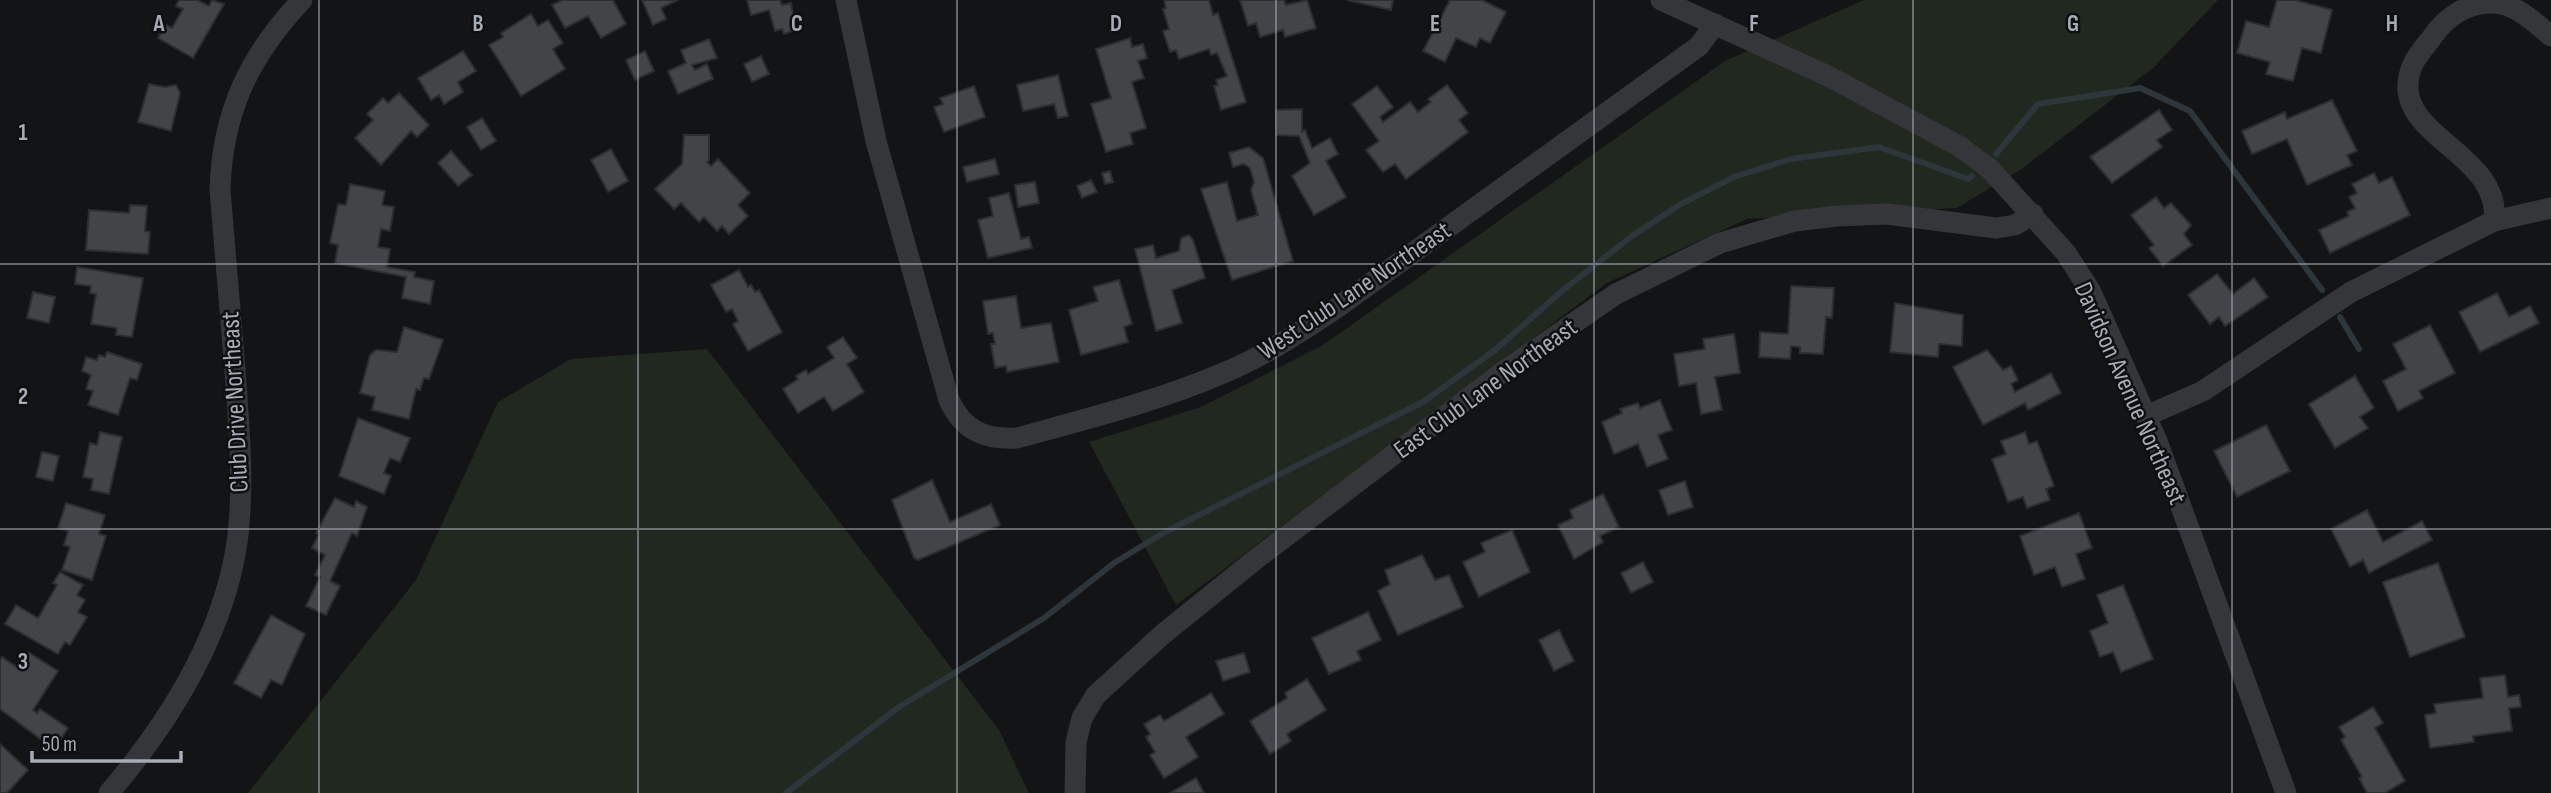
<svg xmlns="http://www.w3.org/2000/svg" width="2551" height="793" font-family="'Sofia Sans Condensed',sans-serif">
<rect width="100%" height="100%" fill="#131415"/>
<g fill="#202820">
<polygon points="1864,0 2218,0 2153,68 2023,168 1957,208 1747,219 1607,283 1176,605 1089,442 1201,407 1323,345 1725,61"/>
<polygon points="707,349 999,730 1029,793 248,793 416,580 498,402 571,359"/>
</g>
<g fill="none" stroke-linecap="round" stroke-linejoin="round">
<g stroke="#2c363b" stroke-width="6">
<polyline points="1996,154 2038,104 2140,88 2190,111 2322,290"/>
<polyline points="2340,317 2359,349"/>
<polyline points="786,793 899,707 1044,618 1114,563 1165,532 1423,402 1495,350 1562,291 1632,236 1681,204 1734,177 1791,159 1879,147 1968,179 1972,176"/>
</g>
</g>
<g fill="#424448" stroke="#2d2e31" stroke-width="2">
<polygon points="179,0 197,0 209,6 212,0 224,4 193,58 158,38 166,25 172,28 183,9 176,6"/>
<polygon points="562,0 613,0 626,24 601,38 588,16 565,28 552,5"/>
<polygon points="642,0 678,0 661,8 666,19 653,25"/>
<polygon points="747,0 780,0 782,5 791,3 796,30 784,34 782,29 775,31 769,10 751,15"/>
<polygon points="1164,0 1209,0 1213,15 1218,13 1246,102 1221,110 1214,86 1218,85 1216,80 1227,76 1217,53 1211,55 1209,49 1179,59 1176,50 1170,52 1163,31 1169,29 1163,9 1166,8"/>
<polygon points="1240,0 1284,0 1286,5 1307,0 1316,28 1285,37 1283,30 1260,37 1256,23 1248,26"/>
<polygon points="1347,0 1393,0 1391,10"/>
<polygon points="1450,0 1482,0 1506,12 1490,43 1480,38 1476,47 1456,38 1445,62 1423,51"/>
<polygon points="2277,0 2295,0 2332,10 2321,53 2302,48 2293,81 2266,74 2270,62 2237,53 2246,21 2269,27"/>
<polygon points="531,14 538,26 548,20 563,43 553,49 565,69 521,96 489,45 503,37 501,33"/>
<polygon points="1130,38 1132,47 1143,44 1147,58 1138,61 1144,78 1132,82 1146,128 1130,133 1133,144 1106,152 1091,104 1111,98 1096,49"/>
<polygon points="709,39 717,58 692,65 695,70 707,64 713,79 678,94 668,71 686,63 681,50"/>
<polygon points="463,51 476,71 458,82 463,92 444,104 439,95 431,100 418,78"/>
<polygon points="645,51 654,71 635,80 626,60"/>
<polygon points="761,56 769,74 752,82 744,64"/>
<polygon points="1058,75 1068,116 1058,118 1054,104 1023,111 1017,85"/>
<polygon points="149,84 165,87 176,85 180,93 171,131 138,122"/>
<polygon points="1447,85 1468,113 1459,120 1468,132 1406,179 1395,164 1383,172 1366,150 1379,141 1352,104 1377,86 1393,107 1380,117 1383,122 1410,102 1418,112 1431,102 1428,99"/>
<polygon points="974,86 985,117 944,132 934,107 943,104 940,98"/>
<polygon points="399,93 429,125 417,137 411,131 381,165 355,138 373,120 367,114 383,98 388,103"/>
<polygon points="2332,100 2357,151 2347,155 2352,165 2307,185 2287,139 2252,154 2242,131 2285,112 2287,119"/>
<polygon points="1302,109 1302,132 1305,130 1312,148 1330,138 1338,154 1326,161 1346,197 1314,215 1292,176 1310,163 1299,136 1276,135 1276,110"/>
<polygon points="2159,110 2172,130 2157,140 2162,147 2112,183 2090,157"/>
<polygon points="482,118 496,141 481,150 467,127"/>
<polygon points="684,135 709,135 709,161 707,162 711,166 718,159 750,193 738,205 748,216 729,234 722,226 717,231 704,217 699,222 681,203 674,209 655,189 682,164"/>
<polygon points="1249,147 1263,158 1293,261 1232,280 1201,189 1227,182 1237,221 1258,215 1251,190 1254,182 1250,168 1244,164 1233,167 1229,153"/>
<polygon points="611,149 628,181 608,192 591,160"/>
<polygon points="451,151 472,175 458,186 438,163"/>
<polygon points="995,159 999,174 967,182 963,167"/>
<polygon points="1110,171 1113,182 1105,184 1102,173"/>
<polygon points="2374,173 2379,183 2392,177 2410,215 2330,253 2319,230 2349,216 2347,212 2355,208 2349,197 2357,193 2352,184"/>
<polygon points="1091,180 1097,192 1082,198 1077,186"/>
<polygon points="1035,182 1039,203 1018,207 1015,185"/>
<polygon points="350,184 385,191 382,205 394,207 390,231 381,229 378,247 390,249 387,267 415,272 414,277 434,281 430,304 402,298 406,277 335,263 338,245 330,243 338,204 346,205"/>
<polygon points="1009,193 1021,239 1029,237 1032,248 988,258 978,220 993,216 989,198"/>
<polygon points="2156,197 2164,208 2171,203 2191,225 2184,234 2192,245 2163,266 2149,248 2154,245 2131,215"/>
<polygon points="130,205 147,206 145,231 150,232 148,254 86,250 89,210 129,213"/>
<polygon points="1189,235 1193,240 1205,278 1172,290 1182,323 1156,331 1135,249 1153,245 1156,258 1179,251 1181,238"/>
<polygon points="77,267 143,278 132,337 116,335 117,328 91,324 96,294 90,293 91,286 75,284"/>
<polygon points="739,270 748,287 751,285 755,292 759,290 782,332 748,351 733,324 738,321 732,309 726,312 711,285"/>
<polygon points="2217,274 2233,294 2254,278 2268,297 2225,326 2219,317 2210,324 2188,295"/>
<polygon points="1119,280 1132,324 1124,327 1128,342 1081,355 1069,310 1098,301 1093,287"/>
<polygon points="1791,286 1834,288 1832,318 1826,317 1823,354 1800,353 1800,347 1791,346 1790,359 1759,357 1760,332 1788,334"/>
<polygon points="33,292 55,297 49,323 27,318"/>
<polygon points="2497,293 2509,317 2530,306 2539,323 2480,352 2459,312"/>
<polygon points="1016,296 1021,328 1051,323 1059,362 1007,372 1006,366 995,368 991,344 995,344 993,333 988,334 983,301"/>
<polygon points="1895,303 1963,315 1962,346 1939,344 1938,357 1890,352"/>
<polygon points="2430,325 2455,373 2419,391 2423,398 2398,411 2383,381 2406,369 2393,344"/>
<polygon points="404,327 443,340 429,379 424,378 420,390 416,389 409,419 372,410 375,397 360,393 370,355 376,350 397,352"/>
<polygon points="1734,334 1740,373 1715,377 1722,410 1701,414 1696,383 1679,386 1674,354 1705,349 1703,339"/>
<polygon points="843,337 857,358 847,364 864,392 833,411 824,397 798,413 783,389 798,379 796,376 806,370 808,374 834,358 827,347"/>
<polygon points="1987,350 2003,370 2011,366 2018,380 2011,384 2015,392 2051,373 2061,393 2028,410 2025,403 1983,425 1953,367"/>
<polygon points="107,352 142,364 137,380 130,378 118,415 88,405 93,391 86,389 91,375 82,371 86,357 97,360 99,355 105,357"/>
<polygon points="2355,376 2374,408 2360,417 2368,428 2335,448 2309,404"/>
<polygon points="1660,400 1672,430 1658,435 1668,459 1647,467 1638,444 1614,454 1602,422 1622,413 1620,409 1638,403 1640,408"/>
<polygon points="358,418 410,438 400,462 390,458 384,473 391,476 384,494 339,476"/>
<polygon points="2266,425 2290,471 2237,497 2214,451"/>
<polygon points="100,432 122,437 109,494 91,490 93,479 83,477 90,443 97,445"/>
<polygon points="2025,432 2029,444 2037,441 2054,486 2046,489 2050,500 2027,508 2023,497 2008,502 1992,459 2006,454 2001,441"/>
<polygon points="42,452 59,456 53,481 36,477"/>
<polygon points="932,480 950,522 991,504 1000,525 918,560 914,558 892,500"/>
<polygon points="1685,481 1693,507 1668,515 1659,490"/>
<polygon points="1603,494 1619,527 1600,536 1603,542 1574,559 1558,525 1573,518 1570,510"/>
<polygon points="335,498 354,507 356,501 367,507 357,536 352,533 330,581 340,586 326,615 306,606 320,577 315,575 325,555 312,548 319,534 316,533"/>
<polygon points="66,503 105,515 99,534 106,536 92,580 62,570 70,547 64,545 68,531 58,528"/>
<polygon points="2367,510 2383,542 2422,521 2432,540 2369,573 2363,560 2350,567 2331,529"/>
<polygon points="2079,513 2092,548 2076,554 2085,579 2062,587 2055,567 2034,575 2020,536"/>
<polygon points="1512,530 1530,572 1479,597 1463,562 1485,552 1481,543"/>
<polygon points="1422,555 1435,580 1449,575 1463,607 1398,635 1378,591 1390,584 1385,570"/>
<polygon points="1643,562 1653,582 1631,593 1621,573"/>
<polygon points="2438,563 2465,637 2410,657 2383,582"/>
<polygon points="60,572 83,585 77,595 85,600 78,612 87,617 70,645 65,642 58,654 5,624 16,605 38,618 57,585 53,583"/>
<polygon points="2123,585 2153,659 2121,672 2113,652 2100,657 2090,631 2108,623 2097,595"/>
<polygon points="1368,612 1381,640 1357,651 1361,660 1329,674 1312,638"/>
<polygon points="271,615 305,634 282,685 271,680 261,698 234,683"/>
<polygon points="1559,630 1574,661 1554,671 1539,640"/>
<polygon points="28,652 58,671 33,710 37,713 40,709 68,728 54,749 0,709 0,660 2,657 18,668"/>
<polygon points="1244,653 1250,672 1223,681 1216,661"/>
<polygon points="2505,675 2508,697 2519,695 2521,707 2509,708 2512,731 2473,736 2474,742 2430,748 2425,715 2436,713 2434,704 2483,698 2480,678"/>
<polygon points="1307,679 1326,710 1287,734 1291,741 1270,754 1250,721 1287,698 1285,693"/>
<polygon points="1211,693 1224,714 1186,737 1198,757 1164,778 1150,755 1155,752 1146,737 1150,734 1144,724 1160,715 1164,721"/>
<polygon points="2373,707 2383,723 2375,728 2405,781 2385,793 2367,793 2359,778 2362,777 2341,740 2345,737 2339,727"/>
<polygon points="0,744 28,770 7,793 0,793"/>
<polygon points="1196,778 1204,793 1170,793"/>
</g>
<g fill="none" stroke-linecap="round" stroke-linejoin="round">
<g stroke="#34363a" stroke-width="21">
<path d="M846,0L876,141L949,400C963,430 984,440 1017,438C1086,419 1155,402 1221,374C1263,357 1300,332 1338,307L1699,46L1715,24"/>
<polyline points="1661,0 1828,76 1959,146 1990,169 2066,253 2091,292 2157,441 2286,793"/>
<path d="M2494,221C2503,150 2379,134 2414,62C2419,53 2427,44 2433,36C2446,17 2468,2 2492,3C2515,3 2534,22 2551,36"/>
<polyline points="2146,416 2203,391 2351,292 2494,221 2551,208"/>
<path d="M109,793C171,720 226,632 238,535C244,479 239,426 235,370C230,310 225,250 220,190C222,113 249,56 302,0"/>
<polyline points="1075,793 1076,742 1082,718 1096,695 1163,634 1256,559 1500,374 1616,294 1720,243 1795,221 1837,216 1887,214 1996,228 2015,225 2033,214"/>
</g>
</g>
<path fill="none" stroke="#a5acb5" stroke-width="2" stroke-opacity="0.55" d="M319,0V793M638,0V793M957,0V793M1276,0V793M1594,0V793M1913,0V793M2232,0V793M0,264H2551M0,529H2551"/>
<g text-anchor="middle" stroke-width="5" stroke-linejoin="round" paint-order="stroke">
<g font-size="26" fill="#a5acb5" stroke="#0e0f10">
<text transform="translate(1354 290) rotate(-34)" y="9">West Club Lane Northeast</text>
<text transform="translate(1485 388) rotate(-36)" y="9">East Club Lane Northeast</text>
<text transform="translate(2131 393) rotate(66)" y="9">Davidson Avenue Northeast</text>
<text transform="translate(234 402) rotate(-93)" y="9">Club Drive Northeast</text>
</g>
</g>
<g font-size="23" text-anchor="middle" font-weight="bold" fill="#a5acb5" stroke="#0e0f10" stroke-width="5" stroke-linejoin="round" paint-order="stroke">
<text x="159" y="31">A</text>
<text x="478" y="31">B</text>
<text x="797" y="31">C</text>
<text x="1116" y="31">D</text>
<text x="1435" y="31">E</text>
<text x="1754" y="31">F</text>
<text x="2073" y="31">G</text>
<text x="2392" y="31">H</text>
<text x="23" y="140">1</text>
<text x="23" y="404">2</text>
<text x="23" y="669">3</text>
</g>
<path d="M32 751v10h149v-10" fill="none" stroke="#a5acb5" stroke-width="3.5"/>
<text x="42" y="751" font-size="21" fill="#a5acb5" stroke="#0e0f10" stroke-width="5" paint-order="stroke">50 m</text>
</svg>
